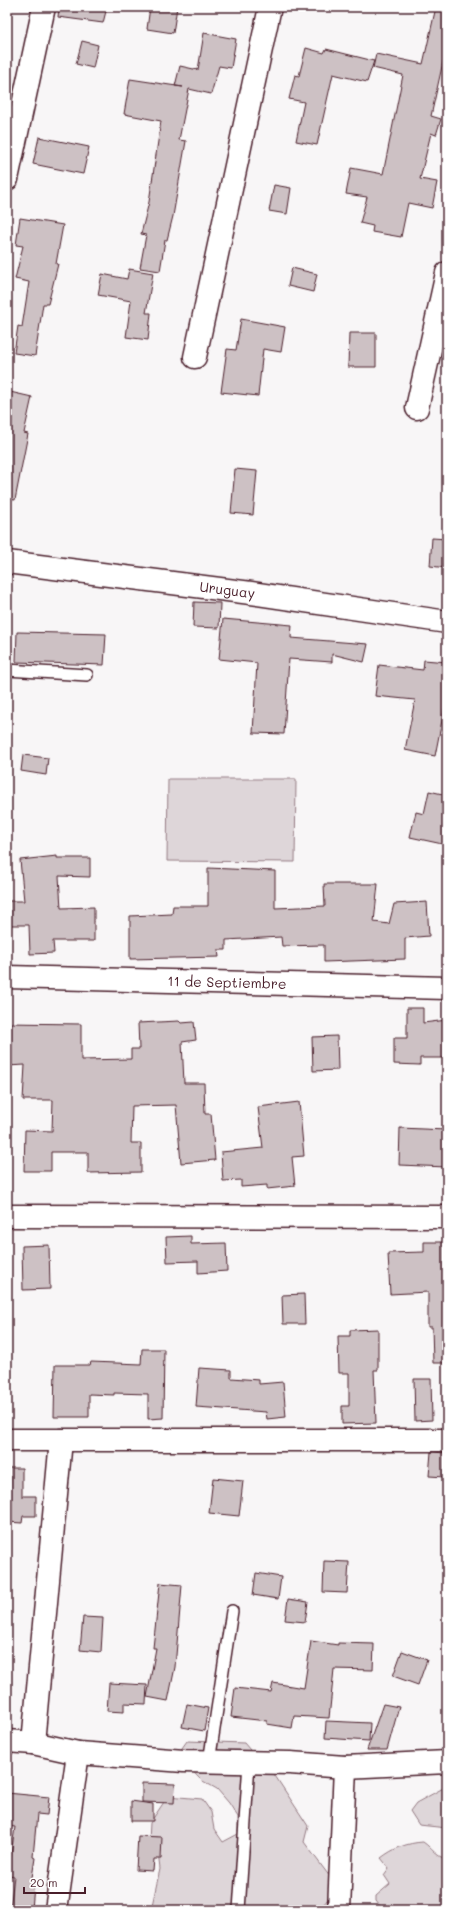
<svg xmlns="http://www.w3.org/2000/svg" width="454" height="1917" font-family="Mali,sans-serif">
<rect width="100%" height="100%" fill="#f8f6f7"/>
<filter id="ink" filterUnits="userSpaceOnUse"><feTurbulence type="fractalNoise" baseFrequency=".025" numOctaves="2"/><feDisplacementMap in="SourceGraphic" scale="8" xChannelSelector="R" yChannelSelector="G"/><feConvolveMatrix kernelMatrix="1 2 1 2 8 2 1 2 1" color-interpolation-filters="sRGB"/></filter>
<g filter="url(#ink)">
<g fill="#ded6d9" stroke="#947a82">
<polygon points="168,779 296,779 295,862 167,861"/>
<polygon points="187,1741 244,1743 256,1757 270,1768 308,1826 304,1842 333,1881 328,1899 319,1910 151,1910 160,1869 158,1853 149,1841 150,1823 168,1796 202,1799 211,1812 214,1829 223,1842 238,1834 238,1817 229,1803 217,1789 201,1780 177,1755"/>
<polygon points="447,1786 447,1828 419,1825 410,1811 416,1803"/>
<path d="M423,1842C432,1848 436,1857 447,1859V1910H383L376,1901V1896L390,1884L384,1875L389,1868L381,1858C394,1848 407,1843 423,1842Z"/>
</g>
<g fill="#cdc1c4" stroke="#4a1f2b">
<polygon points="59,7 107,7 103,23 58,17"/>
<polygon points="150,7 177,7 173,33 147,29"/>
<polygon points="436,7 447,7 447,44 431,116 441,119 436,135 431,133 420,179 437,182 432,208 408,203 401,237 372,232 373,226 360,223 367,197 346,194 351,168 383,174 403,75 373,68 376,54 423,64"/>
<polygon points="204,33 236,39 231,68 219,66 211,94 189,89 179,140 186,141 173,216 167,240 165,240 160,271 140,268 146,235 141,234 149,202 161,121 124,114 130,79 183,87 175,86 180,66 198,70"/>
<polygon points="82,41 98,45 93,68 76,64"/>
<polygon points="306,48 324,53 326,49 374,61 367,82 333,74 317,145 296,141 304,102 289,99 295,75 299,76"/>
<polygon points="39,137 89,147 83,174 33,164"/>
<polygon points="274,185 291,188 287,214 269,211"/>
<polygon points="20,218 63,225 56,264 58,264 48,304 43,304 35,356 14,353 18,326 22,327 29,282 15,279 23,246 16,245"/>
<polygon points="292,268 317,274 313,292 288,286"/>
<polygon points="129,269 153,273 146,313 151,313 148,340 126,337 131,301 98,295 102,274 127,279"/>
<polygon points="241,319 285,327 281,352 263,349 258,396 221,392 227,349 236,350"/>
<polygon points="349,333 376,333 376,367 348,367"/>
<polygon points="10,392 32,397 24,433 28,434 15,500 7,499 7,407"/>
<polygon points="235,469 257,471 253,515 231,513"/>
<polygon points="432,538 447,539 447,568 430,566"/>
<polygon points="194,602 220,603 219,628 193,627"/>
<polygon points="223,619 292,625 291,638 368,644 364,662 332,654 332,662 289,659 284,734 253,733 257,663 219,659"/>
<polygon points="17,632 106,634 104,665 16,662"/>
<polygon points="424,660 447,662 445,705 435,756 405,750 415,700 375,696 379,665 423,670"/>
<polygon points="23,755 48,758 46,775 21,771"/>
<polygon points="429,791 447,795 447,845 410,837 416,812 424,814"/>
<polygon points="57,856 57,858 90,858 90,877 59,876 61,908 94,907 94,941 53,941 54,953 30,954 29,925 7,925 7,901 24,901 20,860"/>
<polygon points="208,868 275,871 275,908 325,906 324,884 378,884 374,922 389,924 394,904 427,902 429,936 405,938 405,959 324,962 324,945 282,946 281,937 226,940 226,950 218,950 219,957 130,959 130,916 172,914 173,906 208,906"/>
<polygon points="407,1008 423,1008 423,1023 447,1020 447,1058 420,1058 420,1065 394,1064 394,1038 407,1038"/>
<polygon points="179,1021 181,1023 194,1022 196,1040 182,1042 184,1083 204,1083 205,1114 211,1114 215,1160 181,1163 176,1105 132,1106 131,1143 141,1143 141,1172 88,1173 88,1152 51,1152 51,1171 24,1171 25,1130 52,1131 53,1100 23,1100 25,1065 7,1066 7,1023 81,1024 81,1060 131,1059 131,1049 139,1049 138,1023"/>
<polygon points="337,1036 338,1070 313,1071 312,1037"/>
<polygon points="299,1102 304,1156 292,1157 295,1186 267,1189 267,1185 241,1187 241,1180 223,1181 221,1152 263,1148 258,1107"/>
<polygon points="400,1128 446,1130 447,1167 399,1165"/>
<polygon points="191,1236 191,1244 226,1243 227,1271 198,1273 198,1261 167,1262 166,1237"/>
<polygon points="424,1242 447,1242 447,1363 433,1363 432,1327 428,1327 428,1292 390,1294 388,1253 424,1252"/>
<polygon points="49,1245 50,1289 23,1290 22,1246"/>
<polygon points="304,1294 305,1324 283,1324 282,1295"/>
<polygon points="378,1329 378,1370 374,1370 376,1423 342,1424 342,1406 349,1406 349,1373 339,1373 338,1336 350,1336 350,1330"/>
<polygon points="142,1349 164,1349 163,1418 148,1419 148,1394 114,1393 114,1395 89,1394 89,1417 54,1417 55,1365 90,1365 91,1362 141,1364"/>
<polygon points="199,1368 231,1370 231,1378 259,1380 259,1384 283,1382 286,1417 267,1419 266,1412 196,1407"/>
<polygon points="414,1379 431,1379 432,1420 415,1421"/>
<polygon points="431,1452 446,1453 445,1477 429,1476"/>
<polygon points="7,1468 22,1468 22,1496 36,1496 36,1516 23,1516 22,1523 7,1522"/>
<polygon points="213,1478 243,1481 239,1516 209,1513"/>
<polygon points="324,1561 349,1562 347,1593 323,1592"/>
<polygon points="256,1573 281,1577 278,1599 253,1595"/>
<polygon points="160,1583 182,1585 175,1667 168,1701 147,1697 156,1648 153,1648"/>
<polygon points="288,1599 308,1602 305,1622 285,1620"/>
<polygon points="83,1617 103,1618 101,1652 80,1650"/>
<polygon points="311,1641 338,1645 338,1643 374,1644 373,1670 334,1669 329,1718 294,1716 292,1728 267,1724 267,1721 231,1717 235,1688 271,1692 273,1683 304,1688"/>
<polygon points="402,1651 427,1660 418,1685 393,1676"/>
<polygon points="109,1683 147,1685 146,1704 124,1703 124,1712 107,1711"/>
<polygon points="187,1704 208,1708 204,1731 182,1727"/>
<polygon points="383,1704 399,1707 387,1750 367,1750"/>
<polygon points="326,1721 370,1723 369,1741 325,1738"/>
<polygon points="142,1783 175,1784 174,1803 142,1802"/>
<polygon points="7,1793 49,1797 47,1815 37,1814 33,1857 35,1858 31,1884 34,1885 32,1910 10,1910 14,1876 8,1875 15,1827 7,1826"/>
<polygon points="131,1801 153,1804 153,1821 131,1821"/>
<polygon points="138,1836 162,1837 161,1859 154,1859 153,1871 136,1870"/>
</g>
<g fill="none" stroke-linecap="round" stroke-linejoin="round">
<g stroke="#4a1f2b" stroke-width="14">
<g id="service">
<polyline points="7,670 87,675"/>
<polyline points="209,1762 232,1611"/>
<polyline points="239,1910 249,1763"/>
</g>
</g>
<g stroke="#4a1f2b" stroke-width="25">
<g id="minor">
<polyline points="7,179 44,7"/>
<polyline points="195,357 270,7"/>
<polyline points="417,408 447,273"/>
<path id="s1" d="M7,562L251,593L447,622"/>
<polyline points="7,1216 447,1217"/>
<polyline points="7,1440 447,1440"/>
<polyline points="7,1741 33,1743 78,1753 184,1761 290,1763 345,1767 447,1762"/>
<polyline points="33,1743 61,1440"/>
<polyline points="56,1910 78,1753"/>
<polyline points="339,1910 345,1767"/>
</g>
</g>
<g stroke="#4a1f2b" stroke-width="25">
<g id="secondary">
<path id="s2" d="M7,977L447,988"/>
</g>
</g>
<use href="#service" stroke="#fff" stroke-width="11"/>
<use href="#minor" stroke="#fff" stroke-width="22"/>
<use href="#secondary" stroke="#fff" stroke-width="22"/>
</g>
</g>
<g text-anchor="middle" stroke-width="3" stroke-linejoin="round" paint-order="stroke">
<g font-size="14" fill="#4a1f2b" stroke="#fff">
<text dy="5" stroke="none"><textPath href="#s1" startOffset="222">Uruguay</textPath></text>
<text dy="5" stroke="none"><textPath href="#s2" startOffset="220">11 de Septiembre</textPath></text>
</g>
</g>
<rect width="454" height="1917" fill="none" stroke="#fff" stroke-width="24"/>
<rect x="12" y="12" width="430" height="1893" fill="none" stroke="#4a1f2b" stroke-width="1.5" filter="url(#ink)"/>
<path d="M24 1887v6h61v-6" fill="none" stroke="#4a1f2b" stroke-width="2"/>
<text x="30" y="1887" font-size="12" fill="#4a1f2b" stroke="#ffffff" stroke-width="3" paint-order="stroke">20 m</text>
</svg>
